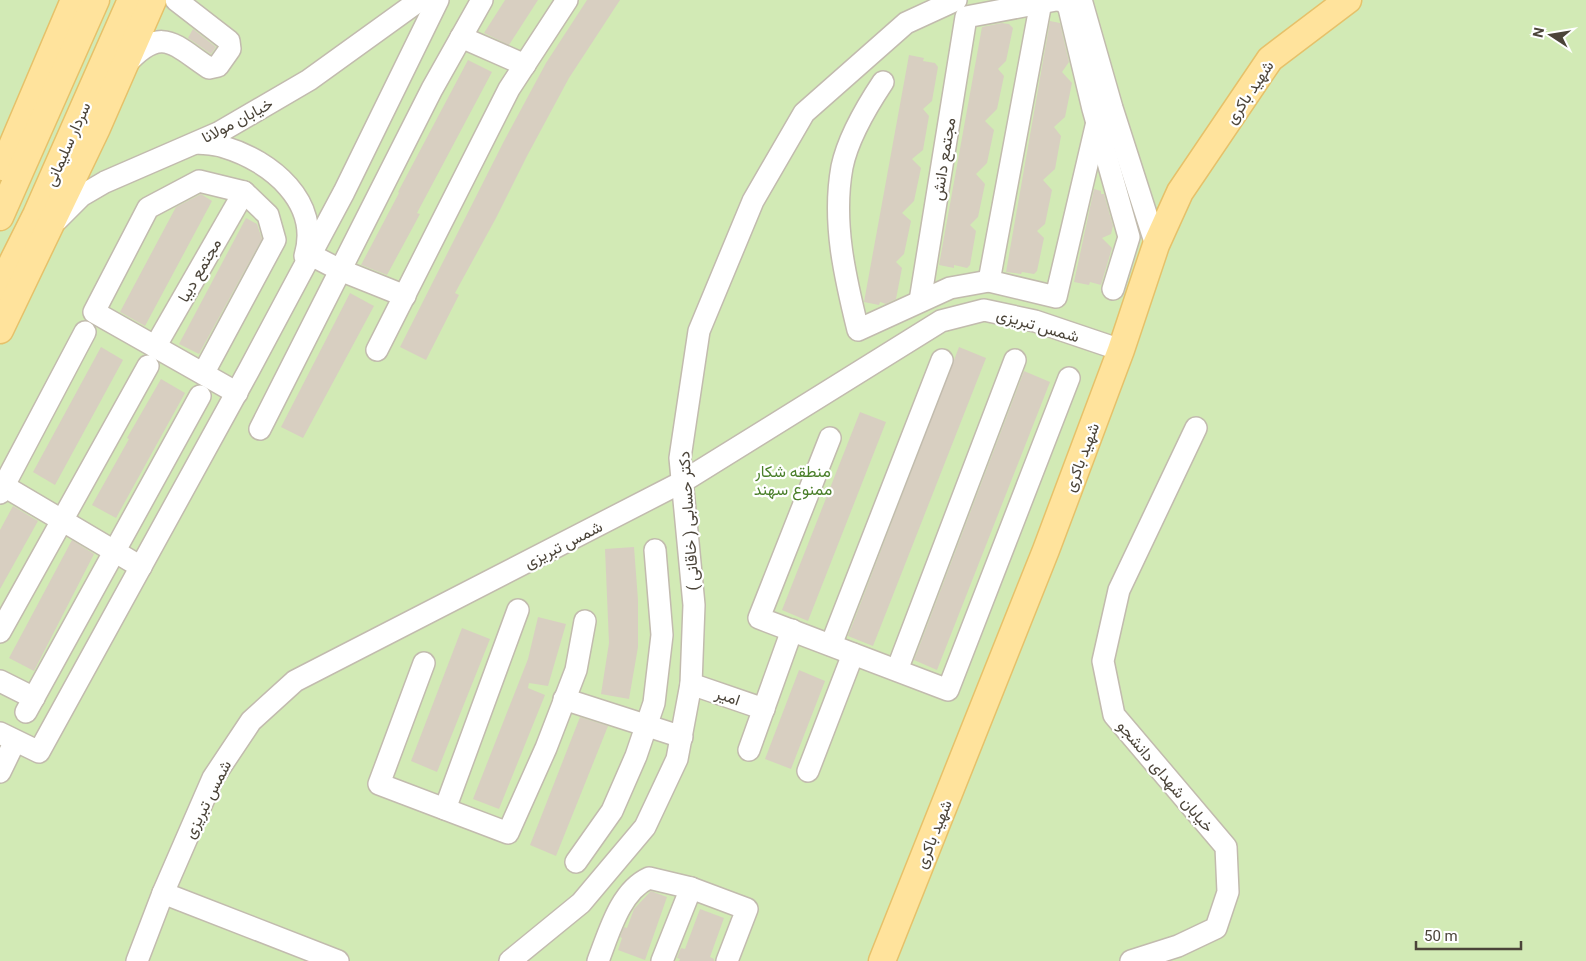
<svg xmlns="http://www.w3.org/2000/svg" width="1586" height="961" font-family="Roboto,Vazirmatn,sans-serif">
<rect width="100%" height="100%" fill="#f6f3ec"/>
<rect fill="#d2eab5" x="0" y="0" width="1586" height="961"/>
<g fill="#d8cfc1">
<polygon points="505,0 538,0 509,45 484,33"/>
<polygon points="587,0 620,0 569,78 527,156 496,218 455,293 459,295 426,360 400,347 504,141 546,63"/>
<polygon points="1050,21 1060,23 1069,62 1062,72 1072,83 1065,117 1054,127 1061,136 1055,169 1043,180 1052,190 1045,224 1037,231 1044,238 1037,271 1034,274 1022,272 1021,274 1006,272"/>
<polygon points="1002,23 1009,24 1013,28 1006,61 998,69 1004,76 997,109 985,121 994,130 987,163 976,174 985,184 978,217 970,225 976,231 970,265 967,268 954,265 954,268 939,265 982,27"/>
<polygon points="193,29 216,47 211,54 188,38"/>
<polygon points="909,55 924,58 923,61 935,63 938,67 932,101 923,109 929,116 923,150 912,159 921,168 914,201 902,213 911,221 904,254 896,262 902,268 896,299 886,304 880,302 879,305 864,302"/>
<polygon points="468,60 492,72 417,213 420,214 387,275 364,266 361,265 399,193 398,192"/>
<polygon points="1094,189 1101,191 1101,194 1104,194 1113,226 1111,234 1102,238 1112,248 1101,285 1090,282 1089,285 1074,282"/>
<polygon points="201,194 212,201 145,326 120,312 176,207"/>
<polygon points="246,218 257,224 262,239 199,354 179,344"/>
<polygon points="350,293 374,306 303,438 281,427"/>
<polygon points="101,347 123,360 55,485 33,472"/>
<polygon points="959,347 986,358 873,646 848,636"/>
<polygon points="1024,371 1050,382 937,670 914,660"/>
<polygon points="161,379 185,393 116,518 92,505 129,439 127,438"/>
<polygon points="860,412 886,422 808,621 782,610"/>
<polygon points="13,506 38,521 0,589 0,530"/>
<polygon points="72,540 94,554 34,671 9,658"/>
<polygon points="634,547 638,600 638,647 629,699 601,694 609,643 605,549"/>
<polygon points="538,617 566,624 548,686 529,683 528,688 545,695 499,809 473,799 528,659"/>
<polygon points="462,628 490,639 437,772 411,761"/>
<polygon points="799,670 825,681 791,769 765,759"/>
<polygon points="580,717 608,726 556,856 530,845"/>
<polygon points="651,891 667,897 645,960 618,950 622,938 620,937 624,927 627,928 634,909"/>
<polygon points="700,909 724,918 710,957 714,959 714,961 679,961 680,959 677,958 681,948 685,949"/>
</g>
<g fill="none" stroke-linecap="round" stroke-linejoin="round">
<g stroke="#c2bbae" stroke-width="24">
<g id="minor">
<polyline points="1059,0 1065,2 1069,8 1093,109 1129,237 1113,289"/>
<polyline points="1082,3 1112,108 1156,245"/>
<polyline points="461,37 525,65"/>
<path d="M126,64C162,25 173,44 209,68L218,66L230,49L229,41L176,0"/>
<path d="M883,82C867,106 848,138 842,167C832,222 845,277 858,330L950,288L989,281L1056,297L1097,122"/>
<path d="M197,143C206,144 216,144 224,147C271,161 321,202 305,256"/>
<polyline points="57,220 81,196 105,182 218,133 309,80 420,0"/>
<polyline points="311,255 340,270 405,296"/>
<polyline points="989,281 1041,2"/>
<polyline points="920,301 966,17 1056,0"/>
<polyline points="155,347 244,192"/>
<polyline points="377,350 509,89 567,0"/>
<polyline points="203,374 275,240 268,215 244,192 199,181 148,208 94,312 237,393"/>
<polyline points="260,429 432,89 482,0"/>
<polyline points="830,438 759,618 948,690 1069,378"/>
<polyline points="4,486 141,567"/>
<polyline points="0,493 85,332"/>
<polyline points="0,632 148,366"/>
<polyline points="831,645 942,360"/>
<polyline points="424,663 379,784 508,833 546,748 576,670 585,621"/>
<polyline points="897,670 1015,360"/>
<polyline points="0,681 34,698"/>
<polyline points="691,684 764,709"/>
<polyline points="564,699 682,737"/>
<polyline points="26,712 200,396"/>
<polyline points="0,733 39,752 249,370 344,192 438,0"/>
<polyline points="749,750 792,630"/>
<polyline points="808,771 853,654"/>
<polyline points="0,772 15,741"/>
<polyline points="445,809 518,610"/>
<polyline points="576,862 612,811 636,756 654,703 662,635 655,550"/>
<polyline points="163,893 338,961"/>
<polyline points="137,961 163,893 213,778 251,721 295,681 682,482 941,321 984,310 1035,321 1121,350"/>
<polyline points="510,961 581,903 645,827 677,759 691,684 694,605 680,458 699,331 753,201 804,113 906,23 956,0"/>
<path d="M598,961C609,933 620,891 649,878L691,888L747,909L727,961"/>
<polyline points="662,961 691,888"/>
<polyline points="1131,961 1178,946 1216,928 1228,892 1226,847 1114,715 1103,661 1119,590 1196,428"/>
</g>
</g>
<g stroke="#e6c16a" stroke-width="29">
<g id="major">
<polyline points="3,167 74,0"/>
<polyline points="0,217 96,0"/>
<polyline points="0,287 36,215 131,0"/>
<polyline points="0,330 97,128 153,0"/>
<polyline points="882,961 1046,550 1121,350 1156,245 1180,192 1270,59 1348,0"/>
</g>
</g>
<use href="#minor" stroke="#fff" stroke-width="21"/>
<use href="#major" stroke="#ffe39c" stroke-width="26"/>
</g>
<g text-anchor="middle" stroke-width="4.5" stroke-linejoin="round" paint-order="stroke">
<g font-size="16" fill="#4b4439" stroke="#fff">
<text transform="translate(1249 92) rotate(-56)" y="6">شهید باکری</text>
<text transform="translate(237 120) rotate(-28)" y="6">خیابان مولانا</text>
<text transform="translate(67 144) rotate(-66)" y="6">سردار سلیمانی</text>
<text transform="translate(943 159) rotate(-81)" y="6">مجتمع دانش</text>
<text transform="translate(199 270) rotate(-60)" y="6">مجتمع دیبا</text>
<text transform="translate(1038 325) rotate(16)" y="6">شمس تبریزی</text>
<text transform="translate(1081 457) rotate(-69)" y="6">شهید باکری</text>
<text transform="translate(688 521) rotate(-94)" y="6">دکتر حسابی ( خاقانی )</text>
<text transform="translate(563 544) rotate(-27)" y="6">شمس تبریزی</text>
<text transform="translate(728 696) rotate(19)" y="6">امیر</text>
<text transform="translate(1166 776) rotate(50)" y="6">خیابان شهدای دانشجو</text>
<text transform="translate(207 799) rotate(-63)" y="6">شمس تبریزی</text>
<text transform="translate(933 834) rotate(-68)" y="6">شهید باکری</text>
</g>
<g font-size="16" fill="#4a7f2a" stroke="#fff">
<text x="793" y="477">منطقه شکار<tspan x="793" dy="18">ممنوع سهند</tspan></text>
</g>
</g>
<g transform="translate(1551 35) rotate(282)" stroke="#ffffff" stroke-width="4" paint-order="stroke">
<path d="M0-4L9 19L0 12L-9 19Z" fill="#4b4439"/>
<text y="-8" font-size="14" font-weight="bold" text-anchor="middle" fill="#4b4439">N</text>
</g>
<path d="M1416 941v8h105v-8" fill="none" stroke="#4b4439" stroke-width="2.5"/>
<text x="1424" y="941" font-size="15" fill="#4b4439" stroke="#ffffff" stroke-width="4" paint-order="stroke">50 m</text>
</svg>
